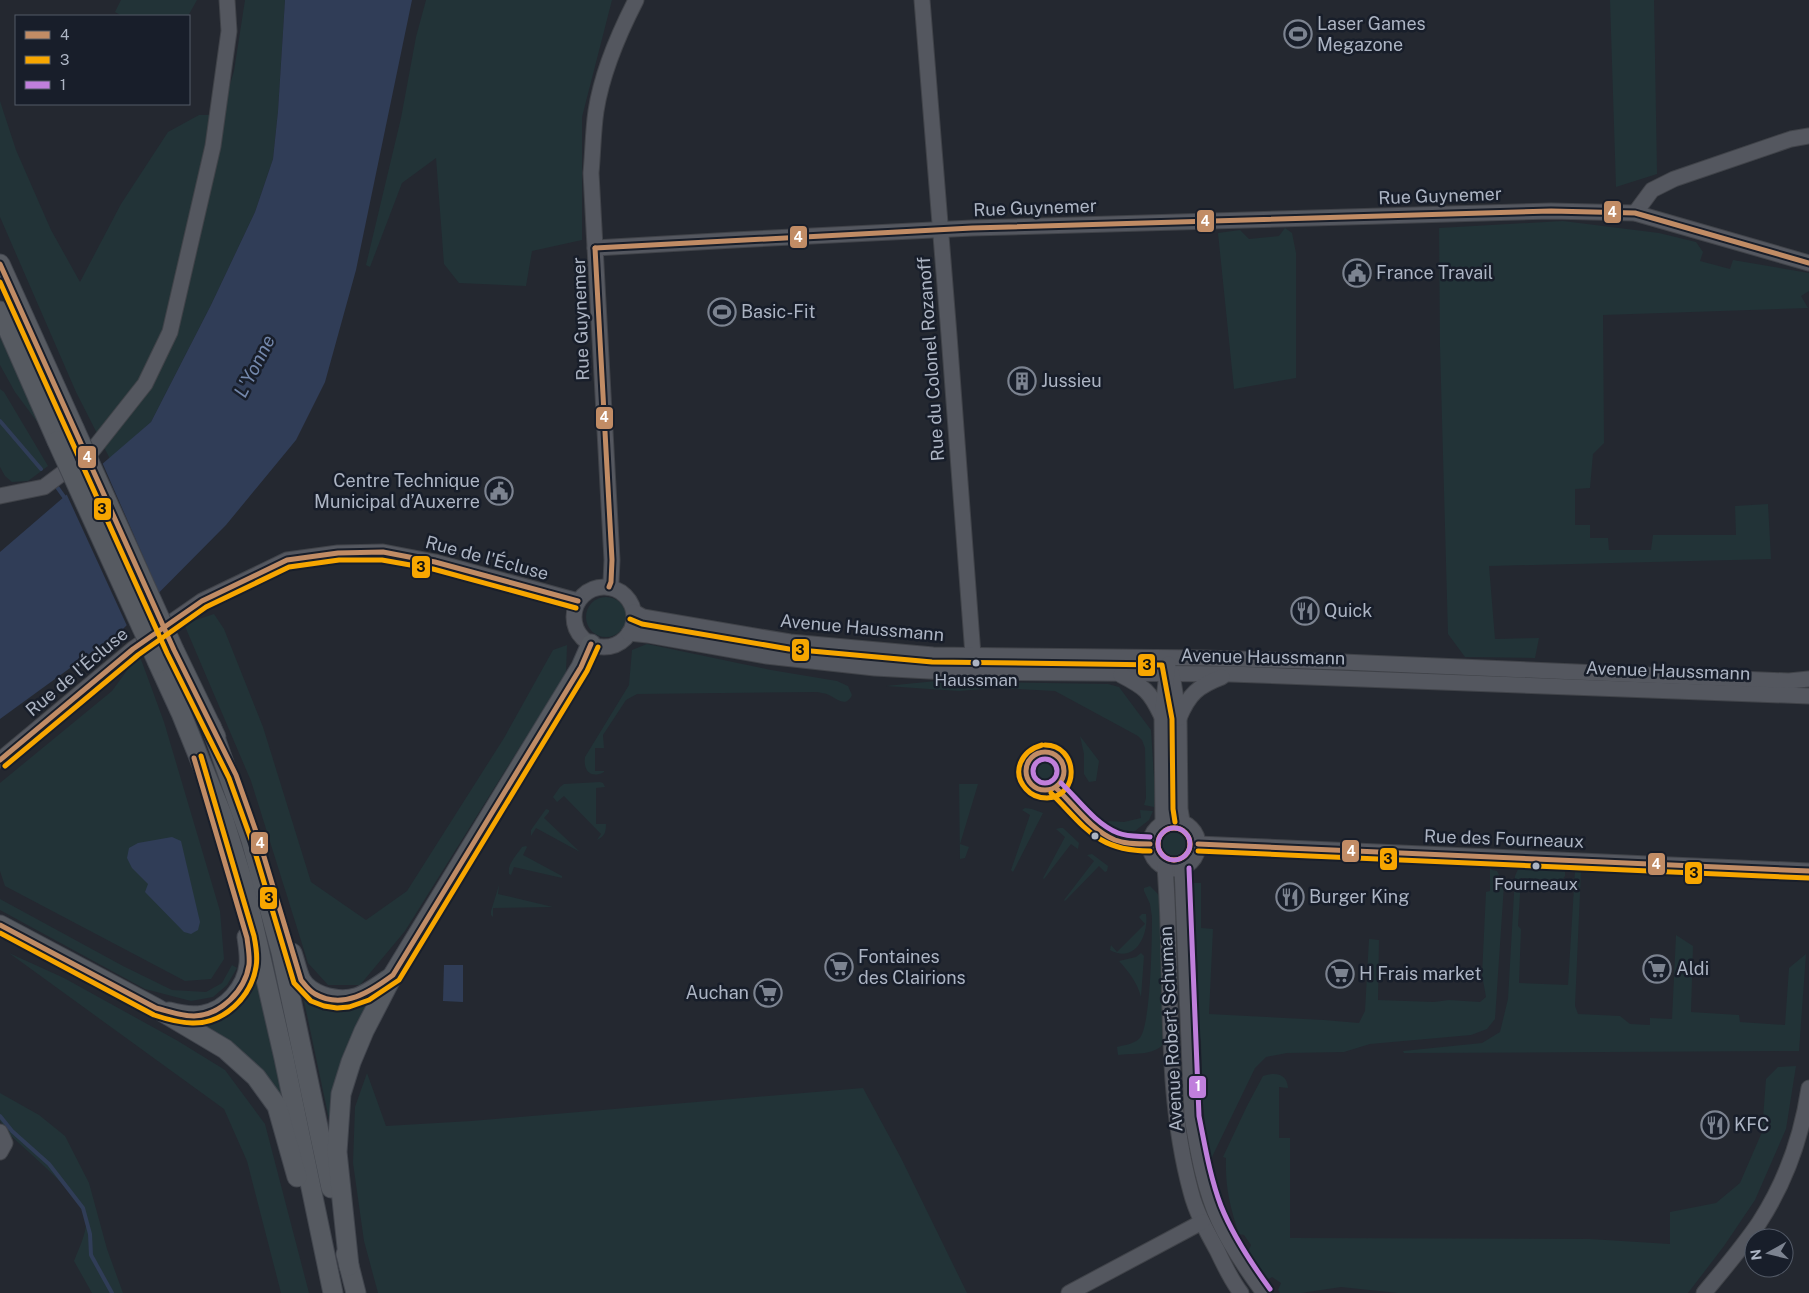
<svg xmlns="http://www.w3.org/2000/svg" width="1809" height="1293" font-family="'Public Sans',sans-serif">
<rect width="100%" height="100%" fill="#242830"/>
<g fill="#223337">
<polygon points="121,0 197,0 188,16 122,16 115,12"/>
<polygon points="245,0 285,0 278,111 273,159 255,212 211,305 151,422 110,459 76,392 0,217 0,101 16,150 51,230 80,282 121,204 168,132 199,115 221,115 234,71"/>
<polygon points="426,0 612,0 582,117 582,240 532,251 526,286 459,283 444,264 436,158 402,183 370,267 366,265 401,118 416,37"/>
<polygon points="1610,0 1654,0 1657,174 1616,187"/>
<polygon points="1563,221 1659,233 1696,242 1703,252 1700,261 1730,269 1733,260 1809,273 1809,291 1801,296 1808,308 1603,315 1604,443 1593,454 1590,488 1575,489 1575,525 1590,525 1590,538 1608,538 1609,550 1651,550 1653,535 1736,535 1735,506 1768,504 1771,559 1489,566 1495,639 1539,638 1535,658 1465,657 1448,634 1440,347 1439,228"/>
<polygon points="1285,228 1292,233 1296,253 1296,378 1234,389 1218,233 1240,230 1249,239 1279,236"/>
<polygon points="0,337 41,427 15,392 0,365"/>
<polygon points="0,389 4,392 48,466 28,481 12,482 5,476 0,467"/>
<circle cx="606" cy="617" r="20"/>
<polygon points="214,614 224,629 263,727 311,882 366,920 407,891 504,738 553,650 567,645 566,673 405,931 360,985 328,985 308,963 251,781 184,624"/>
<path d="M647,644L771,670L837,681L848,686L852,695C846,708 837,699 829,695C825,693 821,693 817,692L637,694L626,700L603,735L604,748H595V771H604V772C591,779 583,771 585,757L629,685L632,650Z"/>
<polygon points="139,654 164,722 220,911 224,959 211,979 185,981 5,886 0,871 0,783 112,691"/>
<polygon points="936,681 1108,684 1119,687 1151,730 1155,793 1154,807 1144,805 1146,798 1145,748 1142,740 1138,736 1055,691 994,688 959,691 886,686"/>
<polygon points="1080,736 1099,761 1096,781 1089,782 1084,774 1084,754"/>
<circle cx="1045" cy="771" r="10"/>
<path d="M600,782L603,783L605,787L596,788V824H606C606,832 605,836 597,840L601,834L564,796L557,802L553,797L560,787L564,784Z"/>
<polygon points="959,784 978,784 960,844 969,847 965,858 960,859"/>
<polygon points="1025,808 1032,809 1043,813 1013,872 1011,870 1030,815 1022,810"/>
<polygon points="546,809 549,810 549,812 544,818 580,852 536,828 531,836 531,830"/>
<polygon points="1140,810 1153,811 1149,820 1131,834 1121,833 1107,824 1109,821 1124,822 1141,818"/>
<polygon points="1060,828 1063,828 1079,843 1078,849 1071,844 1044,879 1043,878 1065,837 1056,829"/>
<circle cx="1174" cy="845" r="13"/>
<path d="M526,846L527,847L523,855L562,876V878L514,867L511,875L509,874C507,864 517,855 522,847Z"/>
<polygon points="1092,854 1108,866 1107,871 1105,872 1099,866 1065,901 1064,900 1094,861 1087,855"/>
<polygon points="1490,868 1492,870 1497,871 1504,885 1495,1019 1487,1029 1471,1035 1370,1044 1344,1052 1287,1053 1266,1057 1255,1068 1212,1157 1208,1157 1203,1104 1201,1041 1197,1025 1198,974 1193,883 1201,883 1201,928 1213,929 1209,1014 1324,1020 1359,1023 1365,1011 1369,939 1379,940 1378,1000 1434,1002 1449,1000 1480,1002 1486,997 1482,975 1486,892 1490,891"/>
<polygon points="1526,868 1565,869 1565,876 1562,880 1521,878 1518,926 1521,929 1519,983 1568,985 1575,871 1581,870 1575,1006 1578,1014 1620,1016 1630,1024 1650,1025 1650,1018 1672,1019 1676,935 1693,946 1691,1012 1739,1015 1740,1022 1785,1025 1789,968 1806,954 1799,1051 1404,1053 1403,1051 1482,1043 1500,1032 1508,999 1515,876 1518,869"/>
<polygon points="499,885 498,894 553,907 493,908 493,917 491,915 491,911"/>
<path d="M1150,886L1157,893L1159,896L1164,1043C1155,1056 1132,1053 1118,1055L1117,1047C1125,1045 1133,1044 1139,1039C1151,1028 1152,937 1152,917L1150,904L1144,891V888Z"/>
<polygon points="0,899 123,966 172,990 206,992 222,983 232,965 237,968 227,985 213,997 191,1001 145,989 0,910"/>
<path d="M1142,914H1146C1149,935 1135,964 1110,950L1111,945L1117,952L1145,924L1139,917Z"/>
<polygon points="9,953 64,978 178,1041 225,1070 265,1124 309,1293 281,1293 247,1161 224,1109"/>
<path d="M1141,953L1144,956L1141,997C1137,982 1129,972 1119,961L1136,957Z"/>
<polygon points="258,975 285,1101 188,1020 247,989"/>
<polygon points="303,996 373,999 333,1138"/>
<path d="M1796,1066L1786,1129L1755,1200L1724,1246L1688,1293H1398L1341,1287L1301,1293H1280L1278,1290L1281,1283L1272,1277L1267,1280L1248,1252L1251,1245L1244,1235L1239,1234C1230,1207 1225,1187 1226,1158L1223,1157L1247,1106L1263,1076C1275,1072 1287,1073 1288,1088L1279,1087V1138H1290V1238L1590,1239L1670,1244V1212L1716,1203L1740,1183L1762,1132L1766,1079L1778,1067Z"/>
<polygon points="367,1073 386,1126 471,1121 863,1088 901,1158 967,1293 378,1293 364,1241 353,1163 355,1107"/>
<path d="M0,1093L39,1115L65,1136L89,1183L107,1249L123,1293H92L74,1261C79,1248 90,1227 85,1213C80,1196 24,1148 8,1133L0,1121Z"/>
</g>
<g fill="#303d57">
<polygon points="285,0 412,0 356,270 325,382 296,440 226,525 121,631 0,719 0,552 151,422 211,305 255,212 273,159 278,111"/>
<polygon points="172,837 181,841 200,922 198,930 191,934 184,932 145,892 148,884 132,868 127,858 129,848 138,843"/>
<polygon points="444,965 463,965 463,1002 443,1001"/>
</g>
<polygon fill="#242830" points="102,462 160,595 128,628 66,493"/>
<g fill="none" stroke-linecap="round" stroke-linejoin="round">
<g stroke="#303d57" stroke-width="4">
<polyline points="0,421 41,469"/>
<polyline points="57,487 67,501"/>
<polyline points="0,1116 12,1131 49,1164 83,1208 90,1234 91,1255 112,1293"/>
</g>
<g stroke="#404349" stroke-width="17">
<g id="minor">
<polyline points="922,0 949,335 973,655"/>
<polyline points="1635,213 1652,190 1674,179 1791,139 1809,136"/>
<polyline points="595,248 734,240 972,228 1551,211 1635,213 1809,263"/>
<polyline points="0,496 44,487 92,451 145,384 170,332 213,146 229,31 227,0"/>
<path d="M609,587L611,582L612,560L591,173C593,152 593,131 596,111C602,72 618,35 636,0"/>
<circle cx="604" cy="617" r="30"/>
<polyline points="634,612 643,617 790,642 933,655 1202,658 1343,662 1738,679 1789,681 1809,679"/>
<polyline points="629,633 648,635 766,656 875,668 947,672 1230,674 1809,696"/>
<polyline points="1172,674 1179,718 1180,809 1182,821"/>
<path d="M1121,675C1144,687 1150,691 1161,715"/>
<path d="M1179,718C1189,694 1198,686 1222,677"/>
<polyline points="0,760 133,649 202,601 287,560 338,553 383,552 435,562 578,601"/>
<circle cx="1174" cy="845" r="24"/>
<polyline points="1163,823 1162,717 1168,664"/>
<polyline points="1198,844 1809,871"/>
<path d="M1165,867C1174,976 1162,1086 1191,1192C1196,1212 1207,1232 1217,1250C1224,1265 1231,1280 1241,1293"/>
<path d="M1182,868L1192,1117C1198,1152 1204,1188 1219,1221C1231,1247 1247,1270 1264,1293"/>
<polyline points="0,1132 5,1143 0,1152"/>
<polyline points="1069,1293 1202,1222"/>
<path d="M1704,1293C1723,1270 1742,1248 1759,1223C1785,1183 1802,1135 1809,1088"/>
</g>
</g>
<g stroke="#41454d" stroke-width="21">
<g id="major">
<polyline points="0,264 74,428"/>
<polyline points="0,311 57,441"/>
<polyline points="174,650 216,737"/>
<polyline points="158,663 181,713 223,817 245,888 284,1058 333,1293"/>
<polyline points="211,726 251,840 281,952 331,1188"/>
<polyline points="0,925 156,1008 225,1049 256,1077 277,1106 297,1177"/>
<path d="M292,953C295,961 297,972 301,980C305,987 314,993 322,996C352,1006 366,995 390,978"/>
<path d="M169,1012C180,1015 192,1017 203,1015C227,1011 247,987 249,964C250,955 248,945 247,937"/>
<polyline points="346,1254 356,1293"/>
<polyline points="349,1266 337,1152 341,1094 351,1062 364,1031 393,975 581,667 591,644"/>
</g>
</g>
<use href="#minor" stroke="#54575f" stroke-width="15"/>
<use href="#major" stroke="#565a61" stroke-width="19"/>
<g stroke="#41454d" stroke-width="21" stroke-linecap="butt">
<g id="major-bridge">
<polyline points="74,428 174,650"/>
<polyline points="57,441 158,663"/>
</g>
</g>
<use href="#major-bridge" stroke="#565a61" stroke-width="19"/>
<g stroke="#181e2a" stroke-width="9">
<g id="bus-1">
<polyline points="595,248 972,228 1551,211 1635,213 1809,263"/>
<polyline points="595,248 612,560 611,582 609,587"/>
<path d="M0,264L174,650L236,775L259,840L301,980C305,985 309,991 315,994C343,1010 370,992 393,975L581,667L591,644"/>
<circle cx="1045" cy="771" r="19"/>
<polyline points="0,760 133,649 202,601 287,560 338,553 383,552 435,562 578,601"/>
<path d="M1056,788C1074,805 1091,830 1115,840C1126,844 1138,844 1150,844"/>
<polyline points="1198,844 1809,871"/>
<path d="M0,925L156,1008C168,1011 181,1016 194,1016C221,1015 245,991 249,965C250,956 248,947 247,938L194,758"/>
</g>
</g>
<g stroke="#181e2a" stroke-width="9">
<g id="bus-2">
<polyline points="0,282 167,653 229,778 252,842 294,983 311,1001 324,1006 337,1008 349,1007 369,1000 399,980 587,671 598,647"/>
<polyline points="630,619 642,624 789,649 932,662 1162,665 1172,719 1173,809 1175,822"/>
<path d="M1042,745C1021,751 1011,772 1026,789C1032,796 1039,798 1047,798C1081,796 1078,745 1045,745"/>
<polyline points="5,766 138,655 206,607 289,567 339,560 382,560 433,569 576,608"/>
<path d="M1051,793C1085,827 1097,851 1150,851"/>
<circle cx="1174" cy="844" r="16"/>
<polyline points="1198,851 1809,878"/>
<path d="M0,933L154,1015C166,1019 179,1023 192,1023C224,1024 251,997 256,967C258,957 256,946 254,936L201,756"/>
</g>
</g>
<g stroke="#181e2a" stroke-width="9">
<g id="bus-3">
<circle cx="1045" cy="771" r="12"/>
<path d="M1061,783C1078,799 1095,824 1118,833C1128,837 1140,836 1150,837"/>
<circle cx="1174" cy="844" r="16"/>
<path d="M1189,868L1199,1116C1205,1146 1210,1177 1221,1206C1233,1236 1251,1263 1270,1289"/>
</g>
</g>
<use href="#bus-1" stroke="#c18c65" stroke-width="5"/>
<use href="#bus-2" stroke="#f7a600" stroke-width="5"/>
<use href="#bus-3" stroke="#c07fdc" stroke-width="5"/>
</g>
<defs>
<g id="stadium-ring" transform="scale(1.4375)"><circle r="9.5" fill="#181e2a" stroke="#7c8390" stroke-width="1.5"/><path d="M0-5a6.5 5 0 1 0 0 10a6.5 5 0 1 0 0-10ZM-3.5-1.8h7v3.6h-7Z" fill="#7c8390"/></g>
<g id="civic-ring" transform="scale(1.4375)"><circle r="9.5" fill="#181e2a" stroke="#7c8390" stroke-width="1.5"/><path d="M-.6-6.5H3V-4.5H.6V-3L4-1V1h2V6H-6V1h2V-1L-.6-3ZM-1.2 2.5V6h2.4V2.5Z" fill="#7c8390"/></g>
<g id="building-ring" transform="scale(1.4375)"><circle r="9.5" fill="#181e2a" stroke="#7c8390" stroke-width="1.5"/><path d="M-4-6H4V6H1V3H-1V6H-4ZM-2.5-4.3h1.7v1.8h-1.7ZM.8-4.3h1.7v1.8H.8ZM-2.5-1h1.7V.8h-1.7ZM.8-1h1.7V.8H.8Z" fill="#7c8390"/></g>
<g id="restaurant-ring" transform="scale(1.4375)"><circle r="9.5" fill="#181e2a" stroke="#7c8390" stroke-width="1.5"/><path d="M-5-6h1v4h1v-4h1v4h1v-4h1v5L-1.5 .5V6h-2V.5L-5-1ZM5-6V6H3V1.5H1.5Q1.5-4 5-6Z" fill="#7c8390"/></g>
<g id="supermarket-ring" transform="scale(1.4375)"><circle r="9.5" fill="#181e2a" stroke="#7c8390" stroke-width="1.5"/><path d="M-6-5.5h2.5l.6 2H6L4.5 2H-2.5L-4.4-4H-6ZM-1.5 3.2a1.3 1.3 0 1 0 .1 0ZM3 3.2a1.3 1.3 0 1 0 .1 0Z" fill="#7c8390"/></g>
</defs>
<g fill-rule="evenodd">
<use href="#stadium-ring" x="1298" y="34"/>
<use href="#civic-ring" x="1357" y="273"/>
<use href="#stadium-ring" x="722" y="312"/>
<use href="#building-ring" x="1022" y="381"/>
<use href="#civic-ring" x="499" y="491"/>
<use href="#restaurant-ring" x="1305" y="611"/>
<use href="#restaurant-ring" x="1290" y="897"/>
<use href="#supermarket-ring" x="839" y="967"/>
<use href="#supermarket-ring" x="1657" y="969"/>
<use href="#supermarket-ring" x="1340" y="974"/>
<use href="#supermarket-ring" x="768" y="993"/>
<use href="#restaurant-ring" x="1715" y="1125"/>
</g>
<g fill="#acb4c3" stroke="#181e2a" stroke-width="2">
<circle cx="976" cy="663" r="4.5"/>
<circle cx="1095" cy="836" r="4.5"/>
<circle cx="1536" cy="866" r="4.5"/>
</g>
<g text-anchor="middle" stroke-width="5" stroke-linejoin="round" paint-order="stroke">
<g font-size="17" fill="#acb4c3" stroke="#181e2a">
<text x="976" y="686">Haussman</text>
<text x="1536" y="890">Fourneaux</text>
</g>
<g font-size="18" fill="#acb4c3" stroke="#181e2a" text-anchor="start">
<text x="1317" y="30">Laser Games<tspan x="1317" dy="21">Megazone</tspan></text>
<text x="1376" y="279">France Travail</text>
<text x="741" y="318">Basic-Fit</text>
<text x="1041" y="387">Jussieu</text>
<text x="480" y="487" text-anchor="end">Centre Technique<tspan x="480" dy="21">Municipal d’Auxerre</tspan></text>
<text x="1324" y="617">Quick</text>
<text x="1309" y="903">Burger King</text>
<text x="858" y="963">Fontaines<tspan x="858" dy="21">des Clairions</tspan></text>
<text x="1676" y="975">Aldi</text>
<text x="1359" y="980">H Frais market</text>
<text x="749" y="999" text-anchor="end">Auchan</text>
<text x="1734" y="1131">KFC</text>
</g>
<g font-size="18" fill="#acb4c3" stroke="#181e2a">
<text transform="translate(1440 196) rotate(-2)" y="6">Rue Guynemer</text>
<text transform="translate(1035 208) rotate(-2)" y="6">Rue Guynemer</text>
<text transform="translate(581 319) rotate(-92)" y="6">Rue Guynemer</text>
<text transform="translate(931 359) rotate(-94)" y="6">Rue du Colonel Rozanoff</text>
<text transform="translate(487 558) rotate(15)" y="6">Rue de l'Écluse</text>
<text transform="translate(862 628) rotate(5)" y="6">Avenue Haussmann</text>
<text transform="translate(1263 657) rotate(1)" y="6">Avenue Haussmann</text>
<text transform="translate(1668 671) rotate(2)" y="6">Avenue Haussmann</text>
<text transform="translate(77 672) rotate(-40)" y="6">Rue de l'Écluse</text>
<text transform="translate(1504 839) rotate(2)" y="6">Rue des Fourneaux</text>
<text transform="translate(1171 1029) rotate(-93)" y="6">Avenue Robert Schuman</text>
</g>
<g font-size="19" font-style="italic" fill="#7488ac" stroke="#181e2a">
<text transform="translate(254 366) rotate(-63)" y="7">L'Yonne</text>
</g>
</g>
<g stroke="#181e2a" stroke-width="2">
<rect x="1603" y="200" width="19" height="24" rx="5" fill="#c18c65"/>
<rect x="1196" y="209" width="19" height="24" rx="5" fill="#c18c65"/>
<rect x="789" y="225" width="19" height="24" rx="5" fill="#c18c65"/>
<rect x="595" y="406" width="19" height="24" rx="5" fill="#c18c65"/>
<rect x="77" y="445" width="20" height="24" rx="5" fill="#c18c65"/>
<rect x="93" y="497" width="19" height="24" rx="5" fill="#f7a600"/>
<rect x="411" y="555" width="20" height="24" rx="5" fill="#f7a600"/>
<rect x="791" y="638" width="19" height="24" rx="5" fill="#f7a600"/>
<rect x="1137" y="653" width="19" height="24" rx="5" fill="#f7a600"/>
<rect x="250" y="831" width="19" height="24" rx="5" fill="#c18c65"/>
<rect x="1341" y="839" width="19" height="24" rx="5" fill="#c18c65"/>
<rect x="1379" y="847" width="19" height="24" rx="5" fill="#f7a600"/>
<rect x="1647" y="852" width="19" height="24" rx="5" fill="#c18c65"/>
<rect x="1684" y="861" width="19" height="24" rx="5" fill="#f7a600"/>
<rect x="259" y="886" width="19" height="24" rx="5" fill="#f7a600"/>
<rect x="1188" y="1075" width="19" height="24" rx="5" fill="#c07fdc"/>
</g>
<g font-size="14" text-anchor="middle" font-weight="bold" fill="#fff">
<text x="1612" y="217">4</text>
<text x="1205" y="226">4</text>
<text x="798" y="242">4</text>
<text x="604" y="422">4</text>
<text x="87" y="462">4</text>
<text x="260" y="848">4</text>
<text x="1351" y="856">4</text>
<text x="1656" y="869">4</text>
<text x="1198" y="1091">1</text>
</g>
<g font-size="14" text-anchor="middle" font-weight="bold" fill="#111">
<text x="102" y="514">3</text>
<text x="421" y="572">3</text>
<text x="800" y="655">3</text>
<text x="1147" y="670">3</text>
<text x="1388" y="864">3</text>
<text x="1694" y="878">3</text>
<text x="269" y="903">3</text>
</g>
<rect x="15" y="15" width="175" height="90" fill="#181e2a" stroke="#535a67"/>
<rect x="25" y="31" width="25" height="8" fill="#c18c65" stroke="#535a67"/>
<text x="60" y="40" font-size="15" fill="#acb4c3">4</text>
<rect x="25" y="56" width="25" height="8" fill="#f7a600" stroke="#535a67"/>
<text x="60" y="65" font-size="15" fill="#acb4c3">3</text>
<rect x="25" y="81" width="25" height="8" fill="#c07fdc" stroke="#535a67"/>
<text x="60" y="90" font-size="15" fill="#acb4c3">1</text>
<g transform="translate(1769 1253) rotate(262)"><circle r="24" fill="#181e2a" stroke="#535a67"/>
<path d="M0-4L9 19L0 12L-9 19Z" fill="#7c8390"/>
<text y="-8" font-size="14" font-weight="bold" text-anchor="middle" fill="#acb4c3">N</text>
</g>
</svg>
